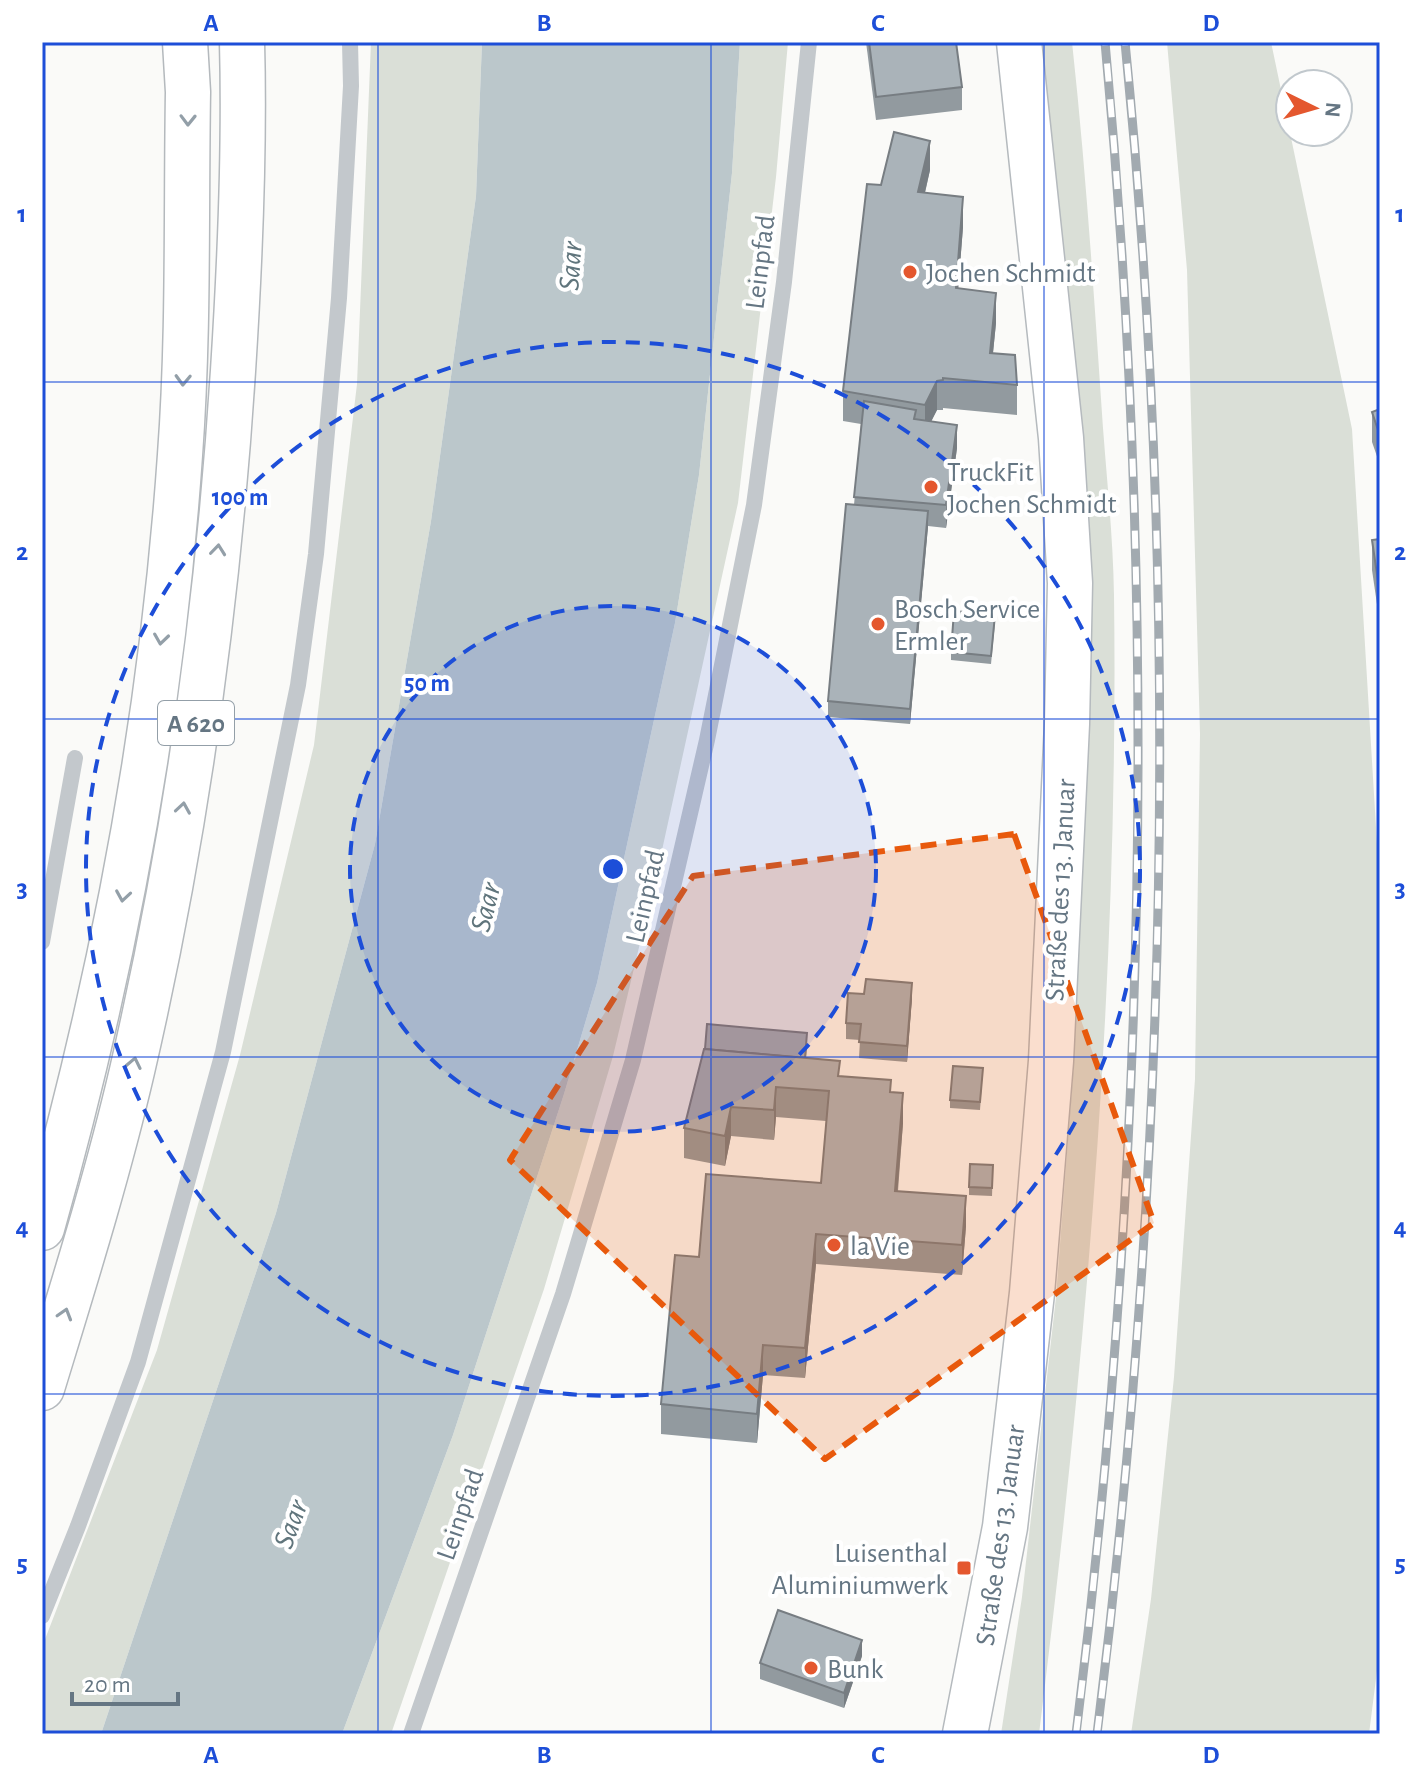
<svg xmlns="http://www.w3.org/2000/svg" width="1422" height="1776" font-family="'Alegreya Sans',sans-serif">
<rect width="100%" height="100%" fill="#fafaf8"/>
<g fill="#dadfd7">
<polygon points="371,42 482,42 476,196 431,521 375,844 276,1213 101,1734 42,1734 42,1647 157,1350 240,1055 314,745 357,384"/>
<polygon points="740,42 788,42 776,177 738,503 659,864 613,1056 544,1289 391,1734 342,1734 453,1435 564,1094 597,983 675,623 699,475 732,173"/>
<path d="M1038,42H1072C1085,161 1093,280 1101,399C1105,464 1113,530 1114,595C1119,976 1086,1356 1039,1734H1001L1022,1597L1056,1297L1074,1061L1089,594L1088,507Z"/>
<polygon points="1167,42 1271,42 1352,429 1380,894 1380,1647 1369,1734 1131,1734 1151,1599 1174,1377 1195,1079 1200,734 1187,270"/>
</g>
<polygon fill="#bbc7cb" points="482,42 740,42 732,173 699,475 675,623 597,983 564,1094 453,1435 342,1734 101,1734 276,1213 375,844 431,521 476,196"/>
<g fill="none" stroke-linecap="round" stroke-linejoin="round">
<g stroke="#b5babe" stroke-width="47">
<polyline id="primary" points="965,1734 1005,1527 1032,1293 1051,1061 1067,724 1070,583 1061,438 1019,42"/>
</g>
<g stroke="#b4b9bd" stroke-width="47">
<g id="motorway">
<path d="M42,1228C113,976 162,716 180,455C189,334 186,213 188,92L185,42"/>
<path d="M42,1388C74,1283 107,1178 132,1071C185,842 218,606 233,371C240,262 245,152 242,42"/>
</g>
</g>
<g stroke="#c3c8cc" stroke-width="16">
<polyline points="42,942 75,758"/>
<polyline points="42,1616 78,1526 138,1362 223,1052 298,685 316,554 339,298 351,86 350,42"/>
<polyline points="411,1734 563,1294 633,1060 707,740 754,505 784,282 809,42"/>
</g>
<use href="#primary" stroke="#fff" stroke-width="44"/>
<use href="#motorway" stroke="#fff" stroke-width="44"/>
<g stroke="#a2aab0" stroke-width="9">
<g id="rail">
<path d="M1076,1734C1146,1173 1158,605 1105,42"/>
<path d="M1097,1734C1167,1174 1181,604 1125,42"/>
</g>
</g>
<use href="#rail" stroke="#fff" stroke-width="6" stroke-dasharray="18" stroke-linecap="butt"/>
</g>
<g fill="#929a9f">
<polygon points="866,42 956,42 962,87 962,110 876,120"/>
<polygon points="930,170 925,193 963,227 958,289 996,323 993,353 1017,385 1017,415 943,408 943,410 937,410 931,421 957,448 946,528 928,526 910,724 828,717 828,701 854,505 861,424 843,421 843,391 881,185"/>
<polygon points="1380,409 1380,465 1372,442 1372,412"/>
<polygon points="1380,539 1380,625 1372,570 1372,540"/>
<polygon points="995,623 991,664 951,660 951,652"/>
<polygon points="912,998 907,1062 859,1058 860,1040 846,1039 846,1023"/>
<polygon points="807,1048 806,1058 840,1076 891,1092 903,1123 898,1191 966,1226 962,1275 816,1264 805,1378 763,1375 757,1443 661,1434 661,1404 699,1257 821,1183 826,1121 776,1117 774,1140 731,1136 725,1166 684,1158 684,1128"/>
<polygon points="983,1068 980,1110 950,1108 950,1100"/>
<polygon points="993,1165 992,1196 969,1195 969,1187"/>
<polygon points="862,1656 844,1708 760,1679 760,1663"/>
</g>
<g fill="#777d82">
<polygon points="930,141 930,170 918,222 918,192"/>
<polygon points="963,197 963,227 956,318 956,288"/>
<polygon points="996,293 996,323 990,382 990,353"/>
<polygon points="937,381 937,410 925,434 925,405"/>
<polygon points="957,425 957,448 946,528 946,505"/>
<polygon points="928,511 928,527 910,724 910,709"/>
<polygon points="912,983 912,998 907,1062 907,1046"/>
<polygon points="776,1087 776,1117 774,1140 774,1110"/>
<polygon points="903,1093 903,1123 895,1220 895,1191"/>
<polygon points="731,1107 731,1136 725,1166 725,1136"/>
<polygon points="966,1196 966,1226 962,1275 962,1245"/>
<polygon points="816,1234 816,1264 805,1378 805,1348"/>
<polygon points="763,1345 763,1375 757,1443 757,1414"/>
<polygon points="862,1640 862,1656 844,1708 844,1693"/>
</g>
<g fill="#aab3b9" stroke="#777d82" stroke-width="2">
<polygon points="869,42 956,42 962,87 876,97"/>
<polygon points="894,132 930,141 918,192 963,197 956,288 996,293 990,353 1015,355 1017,385 943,378 943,380 937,381 925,405 843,391 867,184 881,185"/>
<polygon points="864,401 916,410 914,419 957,425 946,505 854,497"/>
<polygon points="1380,409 1380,436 1372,412"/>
<polygon points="846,504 928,511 910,709 828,701"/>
<polygon points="1380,539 1380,595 1372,540"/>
<polygon points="954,611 995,615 991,656 951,652"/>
<polygon points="866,979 912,983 907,1046 859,1042 861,1024 846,1023 848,993 864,994"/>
<polygon points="707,1024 807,1033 805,1058 705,1049"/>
<polygon points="704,1049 840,1061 838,1076 891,1080 890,1092 903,1093 895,1191 966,1196 962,1245 816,1234 805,1348 763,1345 757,1414 661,1404 675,1255 699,1257 706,1174 821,1183 829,1091 776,1087 774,1110 731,1107 725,1136 684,1128"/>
<polygon points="953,1066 983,1068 980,1102 950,1100"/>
<polygon points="970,1164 993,1165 992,1188 969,1187"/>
<polygon points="778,1610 862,1640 844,1693 760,1663"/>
</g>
<defs><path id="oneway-chevron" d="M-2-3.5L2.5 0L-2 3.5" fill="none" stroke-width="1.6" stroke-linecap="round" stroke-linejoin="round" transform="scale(2)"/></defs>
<g stroke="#939fa8">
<use href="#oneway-chevron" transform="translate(188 120) rotate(91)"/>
<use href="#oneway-chevron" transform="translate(183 380) rotate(92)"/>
<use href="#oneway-chevron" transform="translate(218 550) rotate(-84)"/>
<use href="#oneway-chevron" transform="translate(161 639) rotate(98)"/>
<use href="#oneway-chevron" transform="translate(183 808) rotate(-81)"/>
<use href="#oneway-chevron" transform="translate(123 896) rotate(99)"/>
<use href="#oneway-chevron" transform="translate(134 1063) rotate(-78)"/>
<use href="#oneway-chevron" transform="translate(65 1314) rotate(-73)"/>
</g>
<path fill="#e8590c" fill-opacity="0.2" stroke="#e8590c" stroke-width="6" stroke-dasharray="16 10" stroke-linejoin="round" d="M1014,834L1154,1223L825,1459L510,1160L693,876Z"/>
<path fill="none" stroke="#1d4ed8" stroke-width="2" stroke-opacity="0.55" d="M378,42V1734M711,42V1734M1044,42V1734M42,382H1380M42,719H1380M42,1057H1380M42,1394H1380"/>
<circle cx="613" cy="869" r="263" fill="#1d4ed8" fill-opacity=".12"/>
<g fill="none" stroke="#1d4ed8" stroke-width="4" stroke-dasharray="14 10">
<circle cx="613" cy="869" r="263"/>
<circle cx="613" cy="869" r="527"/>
</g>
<g fill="#e4572e" stroke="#fff" stroke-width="3">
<circle cx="910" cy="272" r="8"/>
<circle cx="931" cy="487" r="8"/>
<circle cx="878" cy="624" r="8"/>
<circle cx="834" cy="1245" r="8"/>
<rect x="956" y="1560" width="16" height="16" rx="4"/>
<circle cx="811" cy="1668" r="8"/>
</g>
<g text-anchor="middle" stroke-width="8" stroke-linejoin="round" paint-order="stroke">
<rect fill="#fff" stroke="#939fa8" stroke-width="2" x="158" y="701" width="76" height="44" rx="6"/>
<g font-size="26" font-weight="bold" fill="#657683">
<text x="196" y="732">A 620</text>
</g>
<g font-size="28" fill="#657683" stroke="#fff">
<text transform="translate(759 262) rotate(-83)" y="10">Leinpfad</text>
<text transform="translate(1059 890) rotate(-87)" y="10">Straße des 13. Januar</text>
<text transform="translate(644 896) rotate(-77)" y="10">Leinpfad</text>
<text transform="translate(459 1514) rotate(-71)" y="10">Leinpfad</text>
<text transform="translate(999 1535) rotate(-82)" y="10">Straße des 13. Januar</text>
</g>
<g font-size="28" fill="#657683" stroke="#fff" text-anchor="start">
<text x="926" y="282">Jochen Schmidt</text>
<text x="947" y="481">TruckFit<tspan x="947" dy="32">Jochen Schmidt</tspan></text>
<text x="894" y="618">Bosch Service<tspan x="894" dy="32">Ermler</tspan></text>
<text x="850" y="1255">la Vie</text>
<text x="948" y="1562" text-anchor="end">Luisenthal<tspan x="948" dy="32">Aluminiumwerk</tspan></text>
<text x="827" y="1678">Bunk</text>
</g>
<g font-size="30" font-style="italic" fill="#60757c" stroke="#fff">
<text transform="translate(570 266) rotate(-86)" y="10">Saar</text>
<text transform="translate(485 907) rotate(-76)" y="10">Saar</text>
<text transform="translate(290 1524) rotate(-70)" y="10">Saar</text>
</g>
</g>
<circle cx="613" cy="869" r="12" fill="#1d4ed8" stroke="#fff" stroke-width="4"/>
<g font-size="24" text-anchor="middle" font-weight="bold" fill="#1d4ed8" stroke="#fff" stroke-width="8" stroke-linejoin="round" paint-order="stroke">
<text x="240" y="505">100 m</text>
<text x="427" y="691">50 m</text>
</g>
<rect width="1422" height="1776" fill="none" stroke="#ffffff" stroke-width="88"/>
<g transform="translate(1314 108) rotate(95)"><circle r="38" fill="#ffffff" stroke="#c1c8cd" stroke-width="2"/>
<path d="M0-6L14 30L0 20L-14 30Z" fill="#e4572e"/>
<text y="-12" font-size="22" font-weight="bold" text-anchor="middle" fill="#657683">N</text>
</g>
<path d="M72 1692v12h106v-12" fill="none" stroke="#657683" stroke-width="4"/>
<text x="84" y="1692" font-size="24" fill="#657683" stroke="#ffffff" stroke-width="6" paint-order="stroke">20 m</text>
<rect x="44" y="44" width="1334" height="1688" fill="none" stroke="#1d4ed8" stroke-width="3"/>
<g font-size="26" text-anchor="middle" font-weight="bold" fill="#1d4ed8">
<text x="211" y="31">A</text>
<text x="544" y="31">B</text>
<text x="878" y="31">C</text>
<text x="1211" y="31">D</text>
<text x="22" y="222">1</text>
<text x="1400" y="222">1</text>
<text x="22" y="560">2</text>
<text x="1400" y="560">2</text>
<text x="22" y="897">3</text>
<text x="1400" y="897">3</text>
<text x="22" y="1235">4</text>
<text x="1400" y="1235">4</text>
<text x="22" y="1572">5</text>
<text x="1400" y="1572">5</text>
<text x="211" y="1763">A</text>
<text x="544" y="1763">B</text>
<text x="878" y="1763">C</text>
<text x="1211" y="1763">D</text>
</g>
</svg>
